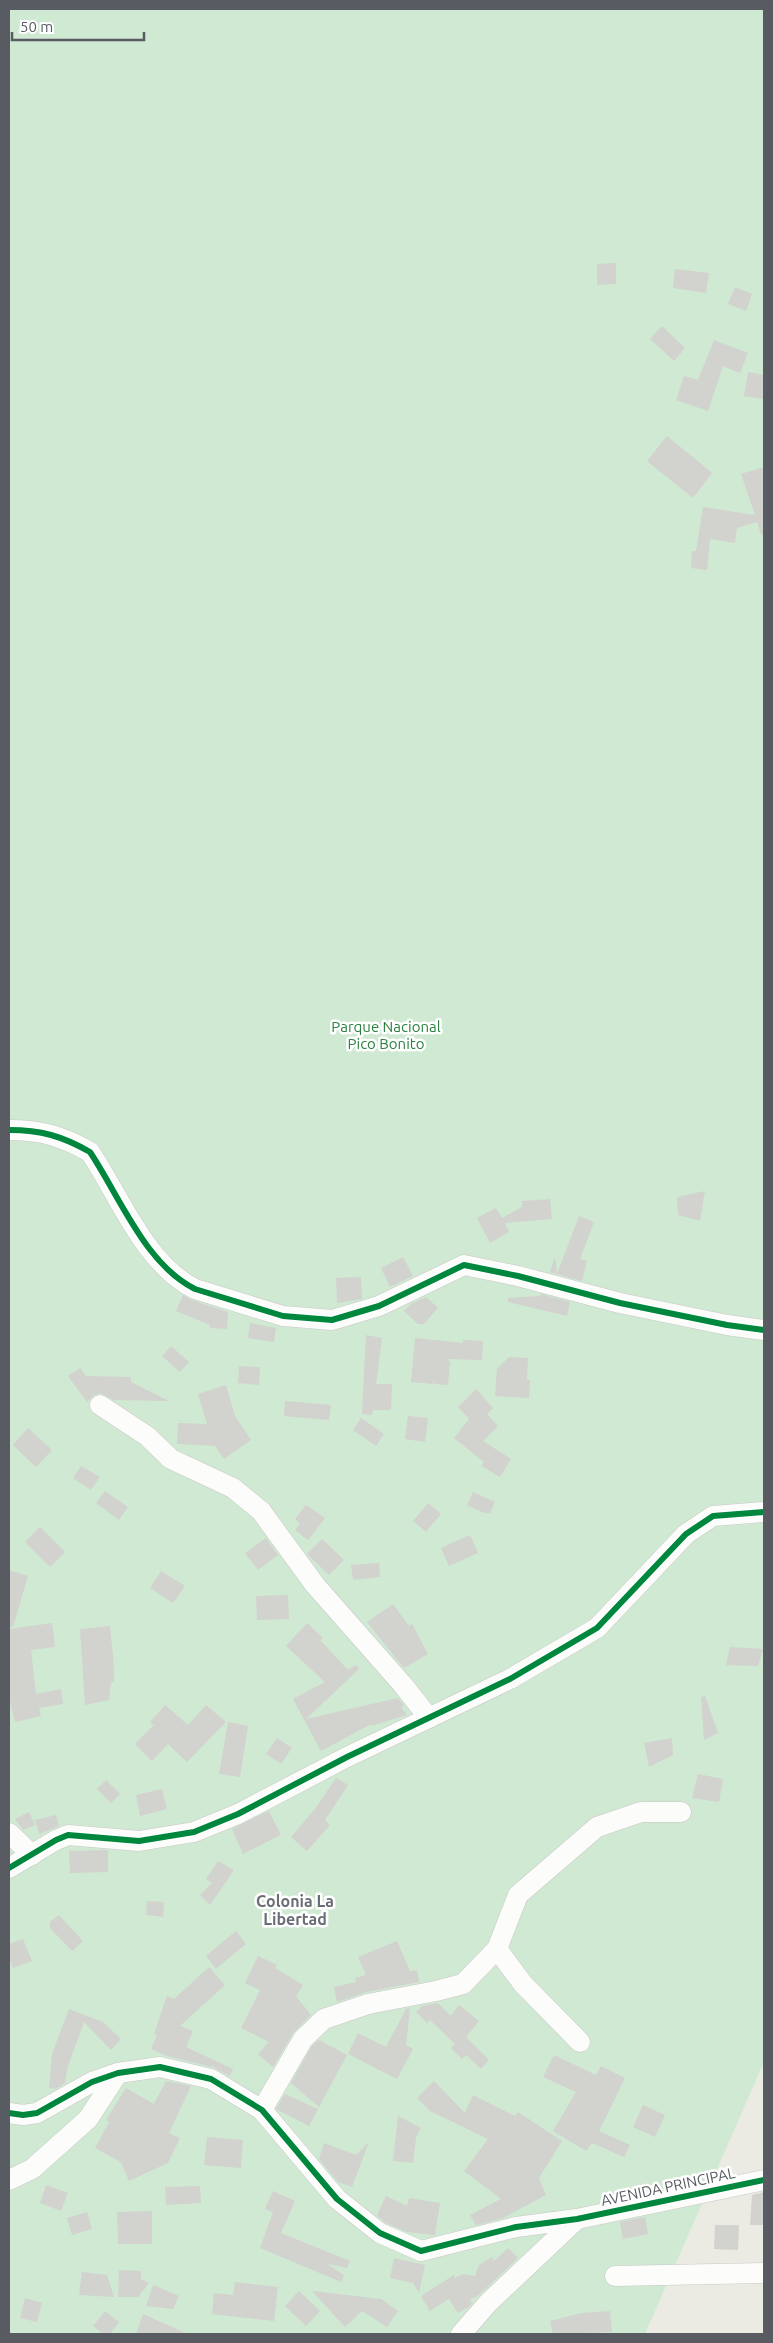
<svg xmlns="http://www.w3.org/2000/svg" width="773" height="2343" font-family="Ubuntu,sans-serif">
<rect width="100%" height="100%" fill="#ebebe4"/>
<polygon fill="#d0e9d3" points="9,9 764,9 764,2062 645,2334 9,2334"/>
<g fill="#d2d2ce">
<polygon points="616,263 616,284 597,285 597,264"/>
<polygon points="675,269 709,273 706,293 673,288"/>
<polygon points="735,287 752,294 746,311 728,304"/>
<polygon points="662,326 685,348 674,361 650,339"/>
<polygon points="714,340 748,353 740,373 723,366 708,411 676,400 684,376 698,380"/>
<polygon points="748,372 764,375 763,399 744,396"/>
<polygon points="667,436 712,473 693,498 647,461"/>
<polygon points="764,467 764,535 761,535 757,522 737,528 735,543 710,539 707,570 691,568 692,551 696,551 703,507 755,515 741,474"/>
<polygon points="705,1191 700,1221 678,1215 677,1197"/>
<polygon points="550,1199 552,1219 505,1223 509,1232 490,1243 477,1218 496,1208 502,1218 522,1207 522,1201"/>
<polygon points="579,1216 594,1222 580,1259 587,1261 582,1281 550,1272 555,1257 557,1274"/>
<polygon points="403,1257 413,1276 390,1287 381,1268"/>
<polygon points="361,1277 362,1299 337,1303 336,1278"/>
<polygon points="541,1294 570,1302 567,1316 508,1302 508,1298 540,1296"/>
<polygon points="183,1295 192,1300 228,1312 227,1329 210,1328 210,1325 176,1311"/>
<polygon points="426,1297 438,1308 424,1324 418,1324 404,1311 411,1304"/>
<polygon points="250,1323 276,1328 274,1342 248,1338"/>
<polygon points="366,1335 382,1338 376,1384 392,1384 391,1410 373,1410 372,1415 362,1414"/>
<polygon points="415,1338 463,1343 463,1340 483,1341 482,1360 447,1359 450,1362 448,1385 435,1384 433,1381 433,1384 411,1382"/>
<polygon points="171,1346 189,1362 180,1372 162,1356"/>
<polygon points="509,1357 528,1358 527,1380 530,1380 529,1398 495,1396 497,1369"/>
<polygon points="239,1366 260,1367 259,1385 238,1383"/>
<polygon points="80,1368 86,1376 131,1377 131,1382 169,1401 114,1400 100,1393 94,1395 87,1402 68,1376"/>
<polygon points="226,1385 235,1416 251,1440 224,1459 215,1446 177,1444 178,1423 207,1424 198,1394"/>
<polygon points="476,1389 493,1408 487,1414 498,1426 483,1441 511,1459 500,1477 481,1466 484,1462 454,1438 469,1419 458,1407"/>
<polygon points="285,1401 331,1405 329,1420 284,1416"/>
<polygon points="408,1416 428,1418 425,1442 405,1439"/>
<polygon points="361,1418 384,1434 376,1446 353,1430"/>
<polygon points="28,1428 52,1450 36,1467 13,1445"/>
<polygon points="81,1466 100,1477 91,1490 73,1478"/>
<polygon points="105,1491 128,1507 119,1520 96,1503"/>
<polygon points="473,1492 495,1502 490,1513 484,1513 467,1505"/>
<polygon points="428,1503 441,1514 426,1532 413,1521"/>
<polygon points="306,1505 325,1518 308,1540 295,1530 300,1523 295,1519"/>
<polygon points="40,1527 65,1552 50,1567 25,1542"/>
<polygon points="470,1535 478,1553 449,1566 441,1548"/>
<polygon points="266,1538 278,1555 258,1570 245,1553"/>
<polygon points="322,1539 344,1560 329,1575 307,1554"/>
<polygon points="379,1563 380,1577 353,1580 351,1565"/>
<polygon points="9,1570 28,1576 13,1627 9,1626"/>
<polygon points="161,1571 185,1586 173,1603 150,1588"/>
<polygon points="288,1595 289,1619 257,1620 256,1596"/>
<polygon points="393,1604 409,1626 412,1624 428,1654 404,1668 367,1622"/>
<polygon points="52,1623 55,1647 31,1650 36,1694 61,1689 63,1704 39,1708 41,1716 15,1722 9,1698 9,1629"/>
<polygon points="307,1623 323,1638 320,1640 348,1670 356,1665 359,1669 306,1719 398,1698 404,1706 401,1707 407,1715 371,1726 373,1723 321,1751 293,1699 325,1682 286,1646"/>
<polygon points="110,1626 114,1667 114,1682 111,1682 109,1700 85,1705 80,1629"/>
<polygon points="730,1647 763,1649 758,1666 726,1665"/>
<polygon points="705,1696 718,1733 704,1740 701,1697"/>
<polygon points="165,1705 188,1725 206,1705 226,1722 187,1762 168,1744 152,1761 135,1744 154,1725 150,1722"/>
<polygon points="228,1722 248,1726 240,1777 219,1774"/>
<polygon points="277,1738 292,1748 281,1764 266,1754"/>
<polygon points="672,1738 673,1755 649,1767 644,1743"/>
<polygon points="698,1774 723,1779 719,1802 692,1798"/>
<polygon points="336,1778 348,1785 325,1820 330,1825 307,1851 291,1837 315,1809"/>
<polygon points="106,1780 120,1794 111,1803 97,1789"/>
<polygon points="162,1789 167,1809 140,1816 136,1795"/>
<polygon points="269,1811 281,1835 243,1854 232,1829"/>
<polygon points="29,1812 35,1825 23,1830 15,1819"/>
<polygon points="56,1815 59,1826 39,1834 35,1820"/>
<polygon points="108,1850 108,1872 70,1873 69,1851"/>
<polygon points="218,1861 234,1870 210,1905 200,1895 212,1883 206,1879"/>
<polygon points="147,1901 164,1902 163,1917 146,1915"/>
<polygon points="59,1915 83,1941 72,1951 50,1928 50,1922"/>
<polygon points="236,1931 246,1944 216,1969 206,1956"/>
<polygon points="23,1939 32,1961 13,1968 9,1957 9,1944"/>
<polygon points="397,1941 410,1971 417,1970 419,1982 366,1992 337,2002 334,1987 356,1982 355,1978 366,1975 358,1957"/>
<polygon points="258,1956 277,1965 275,1968 303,1985 296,1996 311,2015 293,2033 273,2067 258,2054 269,2042 241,2028 260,1990 245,1983"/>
<polygon points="209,1967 225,1985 180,2026 193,2031 186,2047 233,2069 230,2076 213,2067 213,2064 212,2067 167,2056 151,2049 157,2035 154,2034 167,1996 174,1999"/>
<polygon points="438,2003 451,2016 459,2005 479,2021 466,2037 489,2060 481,2069 466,2055 462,2059 451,2048 455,2044 430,2020 427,2023 416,2012 422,2006"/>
<polygon points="410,2008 406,2045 413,2049 397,2079 348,2054 358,2033 386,2047 406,2009"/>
<polygon points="69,2009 103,2022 121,2039 111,2050 84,2022 67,2069 65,2083 56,2089 49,2088 52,2054"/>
<polygon points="319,2040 347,2055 319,2107 291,2083 312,2046"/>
<polygon points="554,2055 596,2075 601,2066 625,2078 599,2131 630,2145 624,2157 592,2143 586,2151 553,2131 576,2092 543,2077"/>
<polygon points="166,2081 191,2086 169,2133 180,2138 168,2163 129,2181 121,2162 95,2148 109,2122 106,2120 126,2088 154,2104"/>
<polygon points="434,2081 465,2113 473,2095 515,2116 518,2112 562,2141 539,2178 546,2195 503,2218 476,2225 470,2215 501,2199 464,2171 488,2139 430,2111 417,2098"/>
<polygon points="285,2094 318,2109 309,2126 276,2109"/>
<polygon points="643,2105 665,2115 655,2137 633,2127"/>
<polygon points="398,2116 421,2128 416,2138 413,2163 393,2161"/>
<polygon points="207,2137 243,2140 241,2168 204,2165"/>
<polygon points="369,2142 352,2187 338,2182 319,2159 324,2143 356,2155"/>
<polygon points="46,2185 68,2193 61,2211 40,2203"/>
<polygon points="200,2186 201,2203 166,2205 165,2187"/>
<polygon points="273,2191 295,2201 281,2233 350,2261 347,2268 327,2264 344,2275 341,2282 260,2248 273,2212 265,2209"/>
<polygon points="764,2192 764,2225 750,2225 752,2195"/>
<polygon points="386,2196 407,2206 409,2198 440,2203 435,2235 407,2232 386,2223 377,2215"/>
<polygon points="152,2211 152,2244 118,2244 117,2212"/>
<polygon points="87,2212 92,2229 72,2235 67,2218"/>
<polygon points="645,2217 648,2234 623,2239 620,2222"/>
<polygon points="715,2225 739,2225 738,2250 714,2249"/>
<polygon points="508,2248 518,2258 480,2294 470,2300 472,2303 470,2306 458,2313 449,2299 430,2311 421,2296 454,2275 455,2278 463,2274 475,2276 479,2265 492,2257 494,2261"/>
<polygon points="394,2258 425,2265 419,2293 413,2283 390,2278"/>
<polygon points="119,2270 141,2271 141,2279 149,2283 138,2297 118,2297"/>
<polygon points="82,2272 107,2275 114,2297 79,2295"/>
<polygon points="235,2282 278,2287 274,2321 212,2314 214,2293 233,2295"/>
<polygon points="153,2285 179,2296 173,2309 146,2306"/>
<polygon points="299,2291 320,2311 306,2326 285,2306"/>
<polygon points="312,2291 381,2299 398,2311 387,2327 362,2311 345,2327"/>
<polygon points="25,2298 42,2303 37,2322 20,2318"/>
<polygon points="105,2311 119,2322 110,2334 103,2334 93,2326"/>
<polygon points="610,2311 612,2332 553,2334 550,2321 582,2313"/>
<polygon points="143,2314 188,2334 136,2334"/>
</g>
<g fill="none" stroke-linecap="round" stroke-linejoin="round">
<g stroke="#c8c8c7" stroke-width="21">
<g id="street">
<path d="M9,1130C41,1130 62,1136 90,1152C120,1197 145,1264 195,1289L283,1316L332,1320L379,1306L464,1265L518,1276L620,1303L727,1325L764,1330"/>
<polyline points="100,1405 147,1436 171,1459 233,1488 261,1511 315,1585 403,1685 429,1718"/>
<polyline points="9,1833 32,1855"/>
<polyline points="9,1868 56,1840 68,1835 139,1841 194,1832 238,1814 347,1757 510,1679 597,1628 686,1534 713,1516 764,1512"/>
<polyline points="497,1949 523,1984 580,2042"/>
<polyline points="262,2110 303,2039 324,2019 368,2004 436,1991 463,1984 497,1949 518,1895 597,1827 641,1812 681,1812"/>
<polyline points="9,2113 23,2115 37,2113 92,2082 118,2073 160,2067 211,2079 262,2110 337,2199 380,2233 421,2251 516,2227 577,2219 764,2180"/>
<polyline points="9,2180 32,2169 88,2119 118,2073"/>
<polyline points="615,2276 764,2273"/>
<polyline points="461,2334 488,2303 577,2219"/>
</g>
</g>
<use href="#street" stroke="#fcfcfb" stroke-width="20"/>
<g stroke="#fff" stroke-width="9">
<g id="cycleway">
<path d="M9,1130C41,1130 62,1136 90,1152C120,1197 145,1264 195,1289L283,1316L332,1320L379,1306L464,1265L518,1276L620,1303L727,1325L764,1330"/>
<polyline points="9,1868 56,1840 68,1835 139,1841 194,1832 238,1814 347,1757 510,1679 597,1628 686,1534 713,1516 764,1512"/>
<polyline points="9,2113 23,2115 37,2113 92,2082 118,2073 160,2067 211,2079 262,2110 337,2199 380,2233 421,2251 516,2227 577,2219 764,2180"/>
</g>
</g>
<use href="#cycleway" stroke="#00873e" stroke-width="6"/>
</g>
<g text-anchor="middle" stroke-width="5" stroke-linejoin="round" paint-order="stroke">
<g font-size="15" fill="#2c8142" stroke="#fff">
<text x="386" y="1032">Parque Nacional<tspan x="386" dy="17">Pico Bonito</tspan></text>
</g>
<g font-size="15" fill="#595b63" stroke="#fff">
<text transform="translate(668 2187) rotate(-12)" y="5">AVENIDA PRINCIPAL</text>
</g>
<g font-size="16" font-weight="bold" fill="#6a6d75" stroke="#fff">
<text x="295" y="1907">Colonia La<tspan x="295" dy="18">Libertad</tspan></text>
</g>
</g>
<rect width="773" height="2343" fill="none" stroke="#595b63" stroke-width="20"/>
<path d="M12 32v8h132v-8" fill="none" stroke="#595b63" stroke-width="2.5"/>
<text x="20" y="32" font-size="15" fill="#595b63" stroke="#ffffff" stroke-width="4" paint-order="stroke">50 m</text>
</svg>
